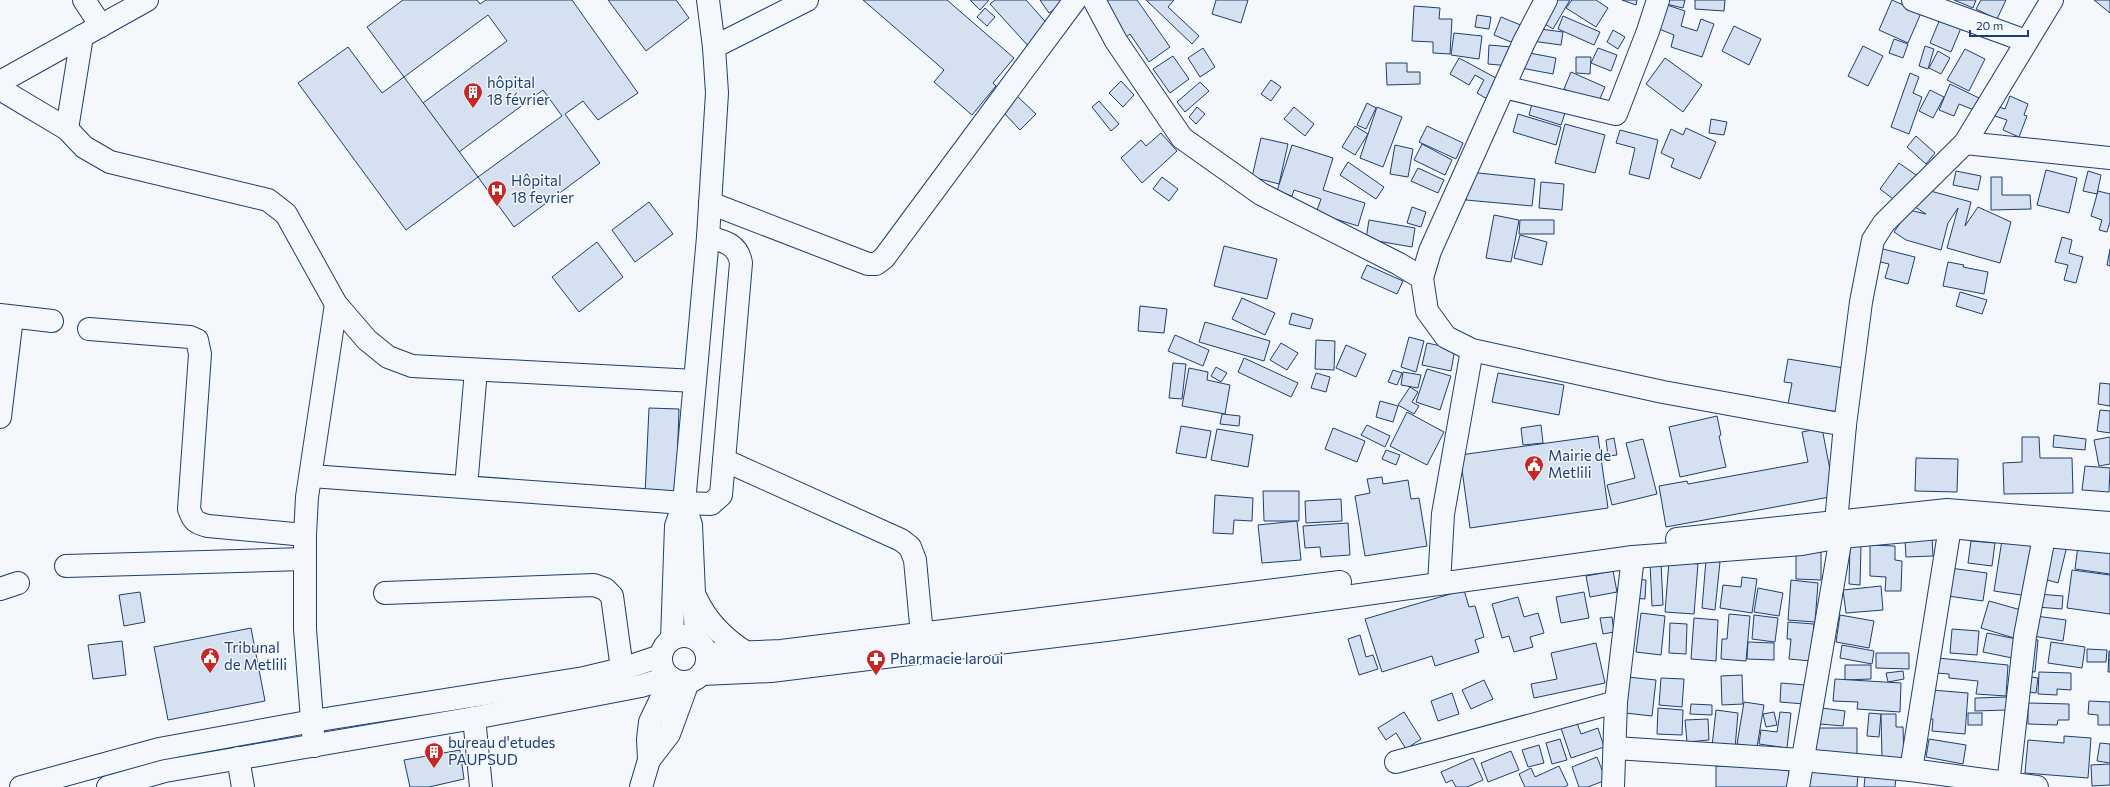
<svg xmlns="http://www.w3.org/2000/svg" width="2110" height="787" font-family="Commissioner,sans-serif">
<rect width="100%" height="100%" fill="#f4f7fb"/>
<g fill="#d5e0f0" stroke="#1d3f73">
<polygon points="403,0 477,0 480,4 486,0 572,0 638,93 598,120 583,101 565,114 600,163 514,227 478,177 562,116 543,90 459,152 423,103 507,41 488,15 404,77 367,27"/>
<polygon points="608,0 676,0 689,18 646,51"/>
<polygon points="863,0 947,0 1014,58 993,83 996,86 972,115 934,82 944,70"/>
<polygon points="970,0 989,0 980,10"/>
<polygon points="995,0 1026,0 1052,29 1031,49 990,4"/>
<polygon points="1040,0 1068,0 1049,13"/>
<polygon points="1101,0 1137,0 1170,47 1149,62 1130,34 1126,37"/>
<polygon points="1146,0 1174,0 1168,7 1199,36 1192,44"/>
<polygon points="1216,0 1248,0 1241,23 1212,14"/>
<polygon points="1548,0 1570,0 1553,29 1537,19"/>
<polygon points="1572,0 1596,0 1608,8 1596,27 1566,8"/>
<polygon points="1622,0 1637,0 1636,5"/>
<polygon points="1667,0 1685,0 1683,8 1666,4"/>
<polygon points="1695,0 1725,0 1724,11 1695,9"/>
<polygon points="1892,0 1921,13 1908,43 1879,30"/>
<polygon points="1954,0 1976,0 1973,8"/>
<polygon points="1981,0 2006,0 1997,19 1976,9"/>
<polygon points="2094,0 2110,0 2110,13"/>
<polygon points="1667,5 1685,11 1681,26 1697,31 1701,19 1714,24 1702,57 1671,47 1674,35 1659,29"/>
<polygon points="1414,6 1440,8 1439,19 1452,19 1450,54 1433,53 1433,42 1412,41"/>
<polygon points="985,8 995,17 987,26 977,17"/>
<polygon points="1477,15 1491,17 1489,29 1475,27"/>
<polygon points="1563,16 1600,32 1594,45 1558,29"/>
<polygon points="1501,17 1523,26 1516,44 1494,35"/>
<polygon points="1940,19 1961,28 1951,52 1930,43"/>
<polygon points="1734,26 1761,39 1749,65 1722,51"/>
<polygon points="1533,28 1563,32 1561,45 1532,41"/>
<polygon points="1613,30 1625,37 1618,49 1607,42"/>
<polygon points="1454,33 1482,36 1479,59 1451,55"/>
<polygon points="1894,39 1908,44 1903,58 1889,53"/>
<polygon points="1489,45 1512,47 1510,66 1488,64"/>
<polygon points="1863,46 1883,56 1868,86 1848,76"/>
<polygon points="1925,46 1934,49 1928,69 1919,66"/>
<polygon points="348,47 382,93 404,77 478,177 406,230 298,83"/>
<polygon points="1203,48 1215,67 1200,77 1188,58"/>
<polygon points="1598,48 1617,55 1611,71 1591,63"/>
<polygon points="1965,49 1985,59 1969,91 1947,80"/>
<polygon points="1938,51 1950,58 1941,74 1929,68"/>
<polygon points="1524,52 1556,58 1553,74 1521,68"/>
<polygon points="1173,56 1189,79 1170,93 1153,69"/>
<polygon points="1576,57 1591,57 1590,74 1576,73"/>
<polygon points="1459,58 1498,79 1487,99 1477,93 1484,80 1475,75 1469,85 1450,74"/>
<polygon points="1665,58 1702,85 1683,112 1646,84"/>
<polygon points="1386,63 1407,63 1407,72 1420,72 1420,84 1387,85"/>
<polygon points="1571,72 1605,87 1598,103 1564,89"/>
<polygon points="1910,73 1919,77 1913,93 1922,97 1909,134 1891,127"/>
<polygon points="1271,80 1281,87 1271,101 1261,94"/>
<polygon points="1121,81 1134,95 1123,107 1109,93"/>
<polygon points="1200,82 1209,91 1185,112 1177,102"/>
<polygon points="1950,84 1979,98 1974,110 1959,104 1954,116 1939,110"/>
<polygon points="1930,90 1944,97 1933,118 1919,111"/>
<polygon points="1017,96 1036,114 1020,130 1002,111"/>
<polygon points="2010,96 2028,104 2024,115 2027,116 2019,137 2003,130 2007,120 1992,115 1996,106 2005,109"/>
<polygon points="1533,100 1566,110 1561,125 1529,115"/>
<polygon points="1099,101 1119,124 1111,131 1092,107"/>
<polygon points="1367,103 1376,108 1366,129 1357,125"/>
<polygon points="1197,107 1205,114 1196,124 1189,117"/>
<polygon points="1294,107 1314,124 1305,136 1284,119"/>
<polygon points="1377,107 1402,117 1383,167 1360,158"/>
<polygon points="1518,114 1561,127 1556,145 1513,132"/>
<polygon points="1711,119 1727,122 1724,135 1709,133"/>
<polygon points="1565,124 1605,135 1595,173 1555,163"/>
<polygon points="1355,126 1368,134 1355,155 1342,147"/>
<polygon points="1427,126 1463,143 1456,159 1419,142"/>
<polygon points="1686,128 1716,142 1700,179 1671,167 1674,159 1661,153 1671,129 1683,135"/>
<polygon points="1620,130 1658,140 1649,179 1629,174 1635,148 1616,143"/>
<polygon points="1161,133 1177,151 1142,183 1121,158 1141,140 1146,146"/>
<polygon points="1916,136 1935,153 1926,164 1907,147"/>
<polygon points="1261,138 1288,144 1279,184 1252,177"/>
<polygon points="1422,144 1452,160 1445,175 1414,160"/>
<polygon points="1292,145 1333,158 1323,190 1365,203 1358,226 1316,213 1321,199 1294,190 1292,196 1277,191"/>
<polygon points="1395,145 1413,149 1408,177 1390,174"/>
<polygon points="1348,162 1384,187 1376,199 1340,175"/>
<polygon points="1899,163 1916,175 1897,202 1880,189"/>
<polygon points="1418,168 1444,180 1438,193 1411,181"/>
<polygon points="2046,170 2077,178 2069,213 2037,205"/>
<polygon points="1956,171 1981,176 1978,190 1953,185"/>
<polygon points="2088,171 2101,175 2097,194 2083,191"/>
<polygon points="1469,172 1535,179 1532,206 1466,200"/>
<polygon points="1162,177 1178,189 1169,201 1153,189"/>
<polygon points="1991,177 2002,177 2002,195 2030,195 2031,209 1991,210"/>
<polygon points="1541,182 1564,184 1562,210 1539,208"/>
<polygon points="1923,189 1971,202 1965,226 1978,207 2011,222 2000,263 1947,248 1958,208 1948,223 1941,250 1906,240 1894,232 1909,210 1926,214 1912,205"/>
<polygon points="2098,191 2110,194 2110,222 2107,232 2099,230 2102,220 2091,216"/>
<polygon points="649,202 673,234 635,262 612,230"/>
<polygon points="1412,207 1426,212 1421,227 1407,223"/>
<polygon points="1494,215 1519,220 1511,262 1486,258"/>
<polygon points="1369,220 1415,228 1412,247 1366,239"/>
<polygon points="1520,220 1554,220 1554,234 1519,234"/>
<polygon points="1520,235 1547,242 1542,265 1514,258"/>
<polygon points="2062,237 2072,240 2069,253 2083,257 2076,283 2064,280 2068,265 2055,262"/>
<polygon points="597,242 623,277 579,312 552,277"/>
<polygon points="1224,246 1277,259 1267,299 1214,286"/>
<polygon points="1879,248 1915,257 1908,284 1885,278 1889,264 1876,261"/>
<polygon points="2110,249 2110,266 2107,265"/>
<polygon points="1948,262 1964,265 1963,267 1988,272 1984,294 1943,286"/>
<polygon points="1367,265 1403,281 1397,294 1361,278"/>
<polygon points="1960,292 1987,300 1982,314 1956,306"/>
<polygon points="1242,298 1275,313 1265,335 1232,319"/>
<polygon points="1140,306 1167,309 1164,333 1138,331"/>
<polygon points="1292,313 1313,319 1310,329 1289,324"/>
<polygon points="1205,322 1270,341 1264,361 1199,342"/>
<polygon points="1175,335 1209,350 1203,366 1168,351"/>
<polygon points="1409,337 1424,341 1416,372 1401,367"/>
<polygon points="1316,340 1335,341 1334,370 1315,369"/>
<polygon points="1281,343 1298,353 1287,370 1270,360"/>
<polygon points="1427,343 1455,349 1451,371 1422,365"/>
<polygon points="1346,345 1366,354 1356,377 1336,368"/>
<polygon points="1244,358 1298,383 1291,397 1238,372"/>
<polygon points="1788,359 1844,368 1839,412 1788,404 1792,383 1784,382"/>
<polygon points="1173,363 1186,364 1182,399 1169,398"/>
<polygon points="1216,367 1227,373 1221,382 1211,376"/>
<polygon points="1189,368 1208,372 1207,380 1230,385 1225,414 1182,406"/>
<polygon points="1427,369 1451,376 1440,410 1416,402"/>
<polygon points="1393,370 1402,373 1397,385 1388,382"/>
<polygon points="1403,372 1421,375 1418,388 1401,385"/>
<polygon points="1316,373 1330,377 1326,392 1311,388"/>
<polygon points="1498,373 1564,385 1559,415 1492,402"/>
<polygon points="2100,383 2110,384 2110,406 2098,404"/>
<polygon points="1410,387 1418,392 1412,402 1419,406 1414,414 1398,405"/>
<polygon points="1380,401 1398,406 1393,422 1376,417"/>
<polygon points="649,408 679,409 676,497 645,495"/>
<polygon points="2100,410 2110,411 2110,433 2097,431"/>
<polygon points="1407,412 1444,432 1427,465 1390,446"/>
<polygon points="1222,414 1240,416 1239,426 1220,424"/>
<polygon points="1717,416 1721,435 1719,436 1726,467 1680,477 1669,427"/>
<polygon points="1367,425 1390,436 1385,447 1361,435"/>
<polygon points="1541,425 1543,443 1523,445 1521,428"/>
<polygon points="1181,426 1211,431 1206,458 1176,453"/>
<polygon points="1333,428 1365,441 1357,462 1325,449"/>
<polygon points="1822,428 1835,496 1666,527 1659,486 1687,481 1688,484 1808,462 1802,432"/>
<polygon points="1217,429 1253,435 1248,467 1211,460"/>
<polygon points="2054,435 2086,439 2085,450 2053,447"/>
<polygon points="1598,436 1608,508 1470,528 1460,455"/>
<polygon points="2022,437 2039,437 2040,458 2072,458 2073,493 2004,494 2003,463 2022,462"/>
<polygon points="2110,437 2110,464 2099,466 2094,440"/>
<polygon points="1614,438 1617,455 1608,456 1606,440"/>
<polygon points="1643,439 1657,494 1612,505 1607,485 1635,478 1626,443"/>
<polygon points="1386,450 1400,455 1396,465 1382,459"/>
<polygon points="1916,458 1958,459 1957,492 1915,491"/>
<polygon points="2085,466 2110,468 2109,492 2082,490"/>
<polygon points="1382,477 1383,484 1408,480 1411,499 1419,498 1427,546 1365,556 1355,496 1370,493 1367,479"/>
<polygon points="1263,491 1299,491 1299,521 1264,521"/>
<polygon points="1215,495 1253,498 1252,521 1234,520 1233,534 1213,533"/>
<polygon points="1341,499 1342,521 1306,523 1305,501"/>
<polygon points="1297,521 1301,560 1262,563 1258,525"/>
<polygon points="1348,523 1350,555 1321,557 1320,547 1305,548 1303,526"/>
<polygon points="1932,538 1933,556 1906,557 1905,540"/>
<polygon points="2002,540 2036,546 2028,596 1994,591"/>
<polygon points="1971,541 1995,543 1992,566 1968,563"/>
<polygon points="2053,543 2067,546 2058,583 2044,579"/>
<polygon points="1870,545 1895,546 1895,560 1902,561 1901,591 1885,591 1886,577 1870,576"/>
<polygon points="1850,546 1861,546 1860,585 1849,584"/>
<polygon points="2078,546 2110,550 2110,574 2075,569"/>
<polygon points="1796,551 1821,552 1821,580 1796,579"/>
<polygon points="1706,560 1720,562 1715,610 1702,608"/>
<polygon points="1669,561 1698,564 1694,614 1665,612"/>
<polygon points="1661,562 1663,605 1652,606 1650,563"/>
<polygon points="1950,568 1987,573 1983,601 1948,596"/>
<polygon points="2072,570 2110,575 2110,614 2067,608"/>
<polygon points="1613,571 1617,592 1590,597 1586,576"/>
<polygon points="1742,577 1757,579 1752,613 1720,608 1723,585 1741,587"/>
<polygon points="1632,579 1646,580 1645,599 1632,598"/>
<polygon points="1791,580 1818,583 1815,622 1788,620"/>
<polygon points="1881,586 1883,610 1846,613 1843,590"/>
<polygon points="1758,588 1783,593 1779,616 1754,612"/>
<polygon points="1464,590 1469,607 1475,606 1484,637 1475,640 1479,652 1435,666 1432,656 1382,672 1365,619"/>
<polygon points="140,592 145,622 124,626 119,595"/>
<polygon points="1584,592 1589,618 1561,623 1556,597"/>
<polygon points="2038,594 2063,596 2062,609 2037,607"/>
<polygon points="1518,597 1524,617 1538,613 1544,633 1530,637 1533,647 1514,652 1509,636 1502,638 1492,604"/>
<polygon points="1989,601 2021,610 2014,638 1981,628"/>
<polygon points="1641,613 1665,616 1661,655 1636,652"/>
<polygon points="1729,614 1750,616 1746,661 1721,659 1722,639 1727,639"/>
<polygon points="1754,615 1778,618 1775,642 1752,639"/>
<polygon points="1840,615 1874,621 1869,648 1836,642"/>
<polygon points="2036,616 2066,620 2063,641 2033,636"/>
<polygon points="1612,617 1614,632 1603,634 1600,618"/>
<polygon points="1694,618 1718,620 1716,661 1691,659"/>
<polygon points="1788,622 1814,624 1811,661 1789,659 1791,639 1787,639"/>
<polygon points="1670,623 1687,624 1686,654 1669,653"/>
<polygon points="251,628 265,701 168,720 154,647"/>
<polygon points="1952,629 1979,631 1977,655 1950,653"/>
<polygon points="1987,633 2021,640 2017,659 1983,652"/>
<polygon points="1360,635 1366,657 1373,655 1378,669 1359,675 1348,639"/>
<polygon points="2028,639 2038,640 2035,672 2025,671"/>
<polygon points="122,641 126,675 93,679 88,645"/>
<polygon points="1748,642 1774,643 1774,660 1747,659"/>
<polygon points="2051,642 2085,647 2082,668 2048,663"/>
<polygon points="1596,643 1605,683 1534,698 1531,684 1557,679 1551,653"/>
<polygon points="1842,645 1874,651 1872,664 1840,658"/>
<polygon points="2087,649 2107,650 2106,662 2087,662"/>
<polygon points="2109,651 2110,651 2110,672 2108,672"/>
<polygon points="1876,653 1909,653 1909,669 1876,668"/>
<polygon points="1938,658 2008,665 2006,696 1976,694 1978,681 1949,678 1949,674 1936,673"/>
<polygon points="1845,665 1871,665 1871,679 1845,680"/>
<polygon points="1903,671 1904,679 1888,682 1886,673"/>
<polygon points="2039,672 2071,673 2071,690 2057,689 2057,695 2038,694"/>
<polygon points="1742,675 1743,704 1722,705 1721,676"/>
<polygon points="2024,676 2038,678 2036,693 2022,691"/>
<polygon points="1628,677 1656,680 1652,716 1625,713"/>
<polygon points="1661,678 1684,679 1682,707 1659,705"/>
<polygon points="1835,679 1901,683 1900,712 1857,709 1858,702 1833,701"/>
<polygon points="1484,680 1493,699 1471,709 1462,690"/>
<polygon points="1781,683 1805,685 1804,704 1780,702"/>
<polygon points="1932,690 1968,693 1965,734 1932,731 1933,719 1930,719"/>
<polygon points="1452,693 1459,714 1438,721 1431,701"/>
<polygon points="2007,697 2007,710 1975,711 1975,698"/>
<polygon points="2089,701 2110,702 2110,725 2098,725 2098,715 2088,714"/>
<polygon points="1744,702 1764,705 1757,747 1737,744"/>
<polygon points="2028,703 2069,704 2069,720 2058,720 2057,725 2028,724"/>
<polygon points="1691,704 1712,705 1712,715 1690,714"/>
<polygon points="1658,708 1683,710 1682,735 1657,734"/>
<polygon points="1822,708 1845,711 1843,726 1820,724"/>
<polygon points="1716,710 1738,713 1735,748 1712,746"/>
<polygon points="1404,712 1421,739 1406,749 1396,733 1386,740 1378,728"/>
<polygon points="1774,712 1777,725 1766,727 1763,714"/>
<polygon points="1780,712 1791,713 1787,748 1759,744 1761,730 1777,732"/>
<polygon points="1869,713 1881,714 1879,737 1867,736"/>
<rect x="1968" y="713" width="14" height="12"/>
<polygon points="1881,714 1896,714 1896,727 1903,727 1904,759 1882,759"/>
<polygon points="1708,719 1709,740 1687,742 1685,720"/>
<polygon points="1577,723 1581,734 1598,728 1604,747 1571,758 1561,728"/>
<polygon points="1814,728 1857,728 1857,755 1814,754"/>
<polygon points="2064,736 2091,738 2088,778 2025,773 2028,740 2064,743"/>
<polygon points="1560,739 1567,760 1552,764 1546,743"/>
<polygon points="1929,739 1966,745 1963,764 1926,757"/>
<polygon points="2100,743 2110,744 2110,763 2097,761"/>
<polygon points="1539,745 1544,763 1528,767 1522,750"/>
<polygon points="460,750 464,779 429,787 410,787 404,760"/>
<polygon points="1511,751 1519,770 1488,782 1481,763"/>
<polygon points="1597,757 1606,780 1588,787 1579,787 1572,767"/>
<polygon points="1473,758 1483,780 1467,787 1456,787 1452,780 1446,783 1441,772"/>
<polygon points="2110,764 2110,785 2092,786 2091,765"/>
<polygon points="1559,766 1568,785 1565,787 1525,787 1519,774 1531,768 1535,777"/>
<polygon points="1716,766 1789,767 1789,787 1716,787"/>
<polygon points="1803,767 1858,773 1857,787 1801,787"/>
<polygon points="1865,777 1896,778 1895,787 1864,787"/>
</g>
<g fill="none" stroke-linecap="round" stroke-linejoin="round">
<g stroke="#1d3f73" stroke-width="24">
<g id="minor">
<polyline points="84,0 101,26"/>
<polyline points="1094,0 1116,41 1182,138 1261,194 1399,264 1422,278 1427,311 1446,337 1472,350 1663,392 1845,425"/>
<polyline points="1913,0 2026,41"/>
<polyline points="714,47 807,0"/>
<polyline points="0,82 147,0"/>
<polyline points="1504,87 1616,114 1648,31 1658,0"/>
<polyline points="0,89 67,129 84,147 110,162 268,200 286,214 336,304 367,340 388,357 412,366 695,381"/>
<polyline points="67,129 82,36"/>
<polyline points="1965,143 2110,158"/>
<polyline points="710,203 868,264 876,264 884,258 1075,0"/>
<polyline points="1422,278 1430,251 1524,42 1546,0"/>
<polyline points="0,315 52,321"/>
<path d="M89,329L190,337L197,340L200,354L189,509C193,521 196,523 208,526L305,535"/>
<polyline points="0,417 12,317"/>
<polyline points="724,460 901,540 910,547 915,560 922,635"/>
<path d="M311,476L684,503L711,504L721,495L741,263C738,244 724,241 708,237"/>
<polyline points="466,487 476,370"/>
<polyline points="1836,522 1845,425 1861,302 1873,240 1884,223 1965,143 2052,0"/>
<polyline points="1950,527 1911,770 2037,787"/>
<polyline points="66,566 304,559"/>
<polyline points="1439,584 1443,514 1472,350"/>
<polyline points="0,589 18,583"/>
<polyline points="385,593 594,585 605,589 612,596 622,669"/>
<polyline points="474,718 481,787"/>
<polyline points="314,746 305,629 305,535 307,497 336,304"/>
<polyline points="1615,748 1802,760 1911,770"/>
<polyline points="238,758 243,787"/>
<polyline points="649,760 669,734 688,682"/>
<polyline points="1396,762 1616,702"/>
<polyline points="2008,785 2025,636 2044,537"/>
<polyline points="641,787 649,760 648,739 650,722 671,678"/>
<polyline points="1613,787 1616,702 1633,557"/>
<polyline points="1798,787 1841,537"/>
</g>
</g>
<g stroke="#1d3f73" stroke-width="24">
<g id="major">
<polyline points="684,503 691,525 696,639"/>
<polyline points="1677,539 1947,510 2110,523"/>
<path d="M696,598C707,622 724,639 747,653"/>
<circle cx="684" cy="659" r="23"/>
<polyline points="672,639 676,526 684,503 708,237 717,93 714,47 708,0"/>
<polyline points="707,654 781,651 1340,582"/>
<polyline points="702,674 771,671 1114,629 1633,557 1802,544 1841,537 1950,527 2110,542"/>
<polyline points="21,787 159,749 313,721 584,678 622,669 661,656"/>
<polyline points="108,787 165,771 474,718 641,686 670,677"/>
</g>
</g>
<use href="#minor" stroke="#f4f7fb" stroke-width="22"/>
<use href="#major" stroke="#f4f7fb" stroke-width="22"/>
</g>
<defs>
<g id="building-pin" transform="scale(1)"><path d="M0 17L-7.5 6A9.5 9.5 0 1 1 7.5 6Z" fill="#c62828" stroke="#f4f7fb"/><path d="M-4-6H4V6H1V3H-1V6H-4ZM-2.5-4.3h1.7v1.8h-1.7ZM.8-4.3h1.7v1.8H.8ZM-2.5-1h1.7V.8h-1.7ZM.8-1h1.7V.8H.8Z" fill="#fff"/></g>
<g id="hospital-pin" transform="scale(1)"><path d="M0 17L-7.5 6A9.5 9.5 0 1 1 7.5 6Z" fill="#c62828" stroke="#f4f7fb"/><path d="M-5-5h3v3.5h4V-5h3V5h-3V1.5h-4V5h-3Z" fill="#fff"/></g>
<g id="civic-pin" transform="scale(1)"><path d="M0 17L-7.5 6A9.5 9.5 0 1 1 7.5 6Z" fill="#c62828" stroke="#f4f7fb"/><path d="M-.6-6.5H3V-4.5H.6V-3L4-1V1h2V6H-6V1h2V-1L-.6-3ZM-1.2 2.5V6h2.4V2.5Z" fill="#fff"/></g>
<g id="pharmacy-pin" transform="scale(1)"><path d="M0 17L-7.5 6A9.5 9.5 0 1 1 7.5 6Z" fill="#c62828" stroke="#f4f7fb"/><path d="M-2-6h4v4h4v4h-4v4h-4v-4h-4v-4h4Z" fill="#fff"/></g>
</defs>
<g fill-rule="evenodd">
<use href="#building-pin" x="473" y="92"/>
<use href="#hospital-pin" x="497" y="190"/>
<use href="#civic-pin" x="1534" y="465"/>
<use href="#civic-pin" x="210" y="657"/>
<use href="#pharmacy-pin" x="876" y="659"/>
<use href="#building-pin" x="434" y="752"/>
</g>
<g text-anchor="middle" stroke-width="3" stroke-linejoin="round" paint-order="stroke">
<g font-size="15" fill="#1d3f73" stroke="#f4f7fb" text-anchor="start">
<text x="487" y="88">hôpital<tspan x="487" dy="17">18 février</tspan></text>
<text x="511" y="186">Hôpital<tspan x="511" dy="17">18 fevrier</tspan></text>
<text x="1548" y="461">Mairie de<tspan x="1548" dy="17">Metlili</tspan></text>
<text x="224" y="653">Tribunal<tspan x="224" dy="17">de Metlili</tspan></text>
<text x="890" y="664">Pharmacie laroui</text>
<text x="448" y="748">bureau d'etudes<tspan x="448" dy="17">PAUPSUD</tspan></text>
</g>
</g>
<path d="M1970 30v6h58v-6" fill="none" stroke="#1d3f73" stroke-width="2"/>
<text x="1976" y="30" font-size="12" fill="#1d3f73" stroke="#f4f7fb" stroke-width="3" paint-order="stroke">20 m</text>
</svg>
